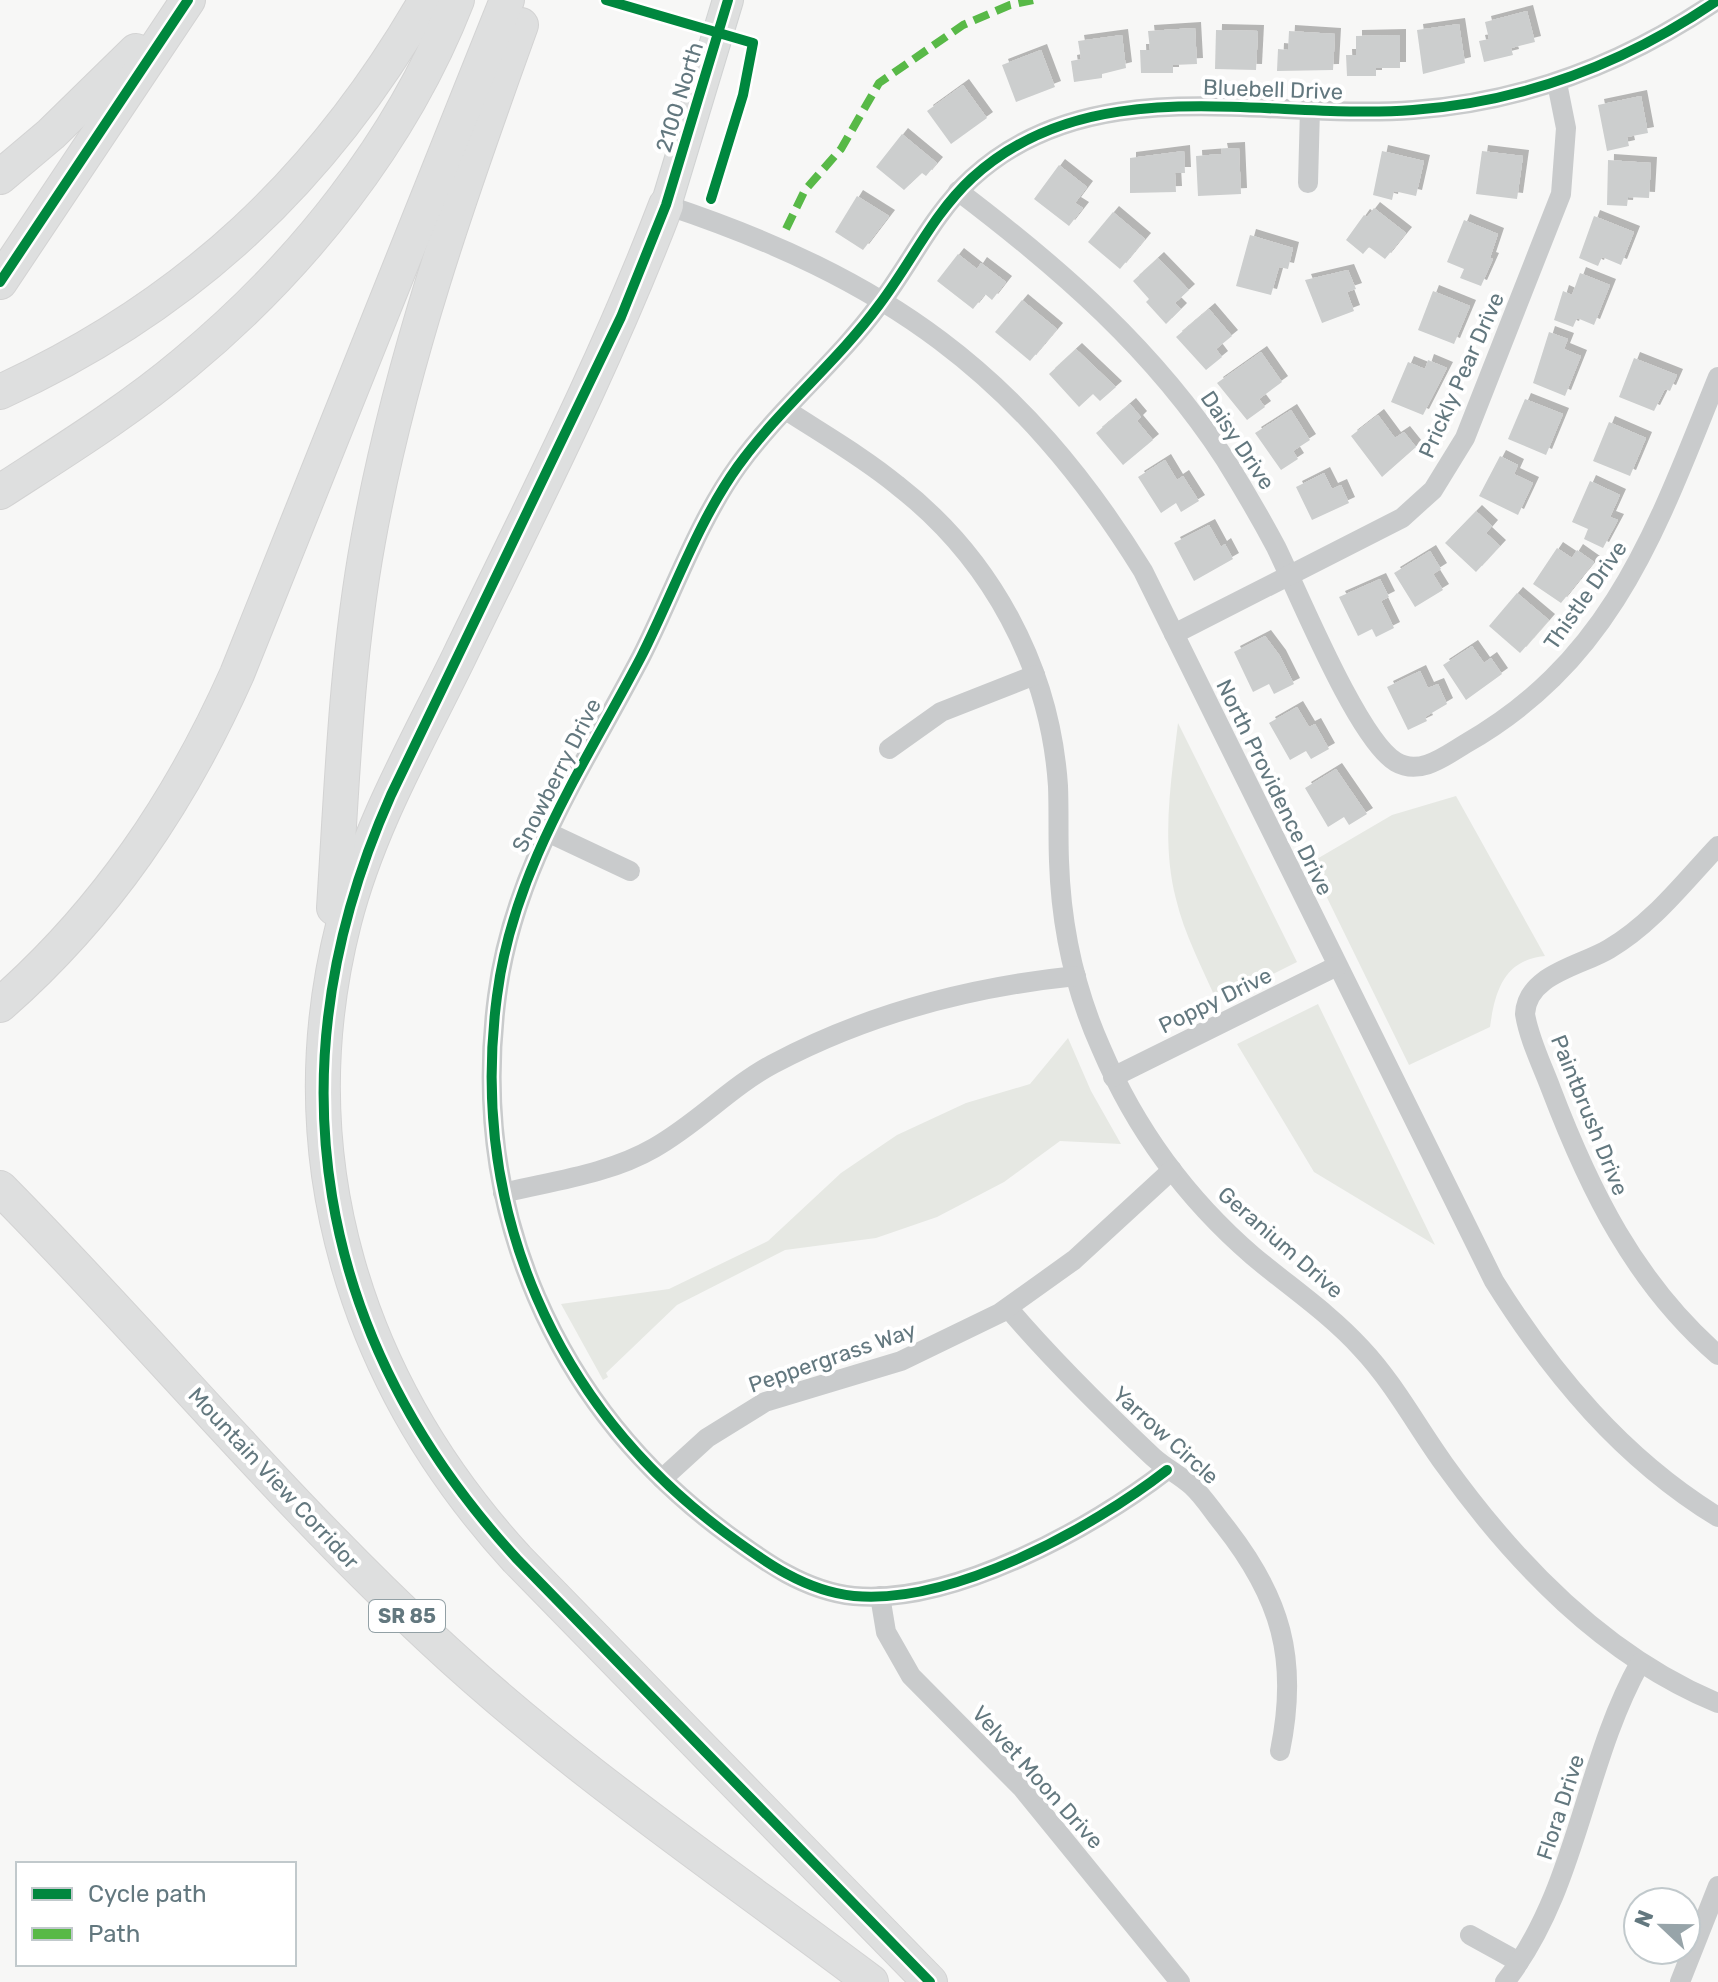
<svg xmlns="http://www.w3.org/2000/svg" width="1718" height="1982" font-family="Rubik,sans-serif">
<defs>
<filter id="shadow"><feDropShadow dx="6" dy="-6" stdDeviation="0" flood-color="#0004"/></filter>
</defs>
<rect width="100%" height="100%" fill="#f7f7f6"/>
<g fill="#e6e8e3">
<path d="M1178,723L1297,962L1217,1002C1203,969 1184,934 1176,899C1161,841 1171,782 1178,723Z"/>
<path d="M1456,796L1545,956C1504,960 1495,991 1490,1027L1409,1065L1310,863L1392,815Z"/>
<polygon points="1318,1004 1435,1245 1314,1172 1237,1044"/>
<polygon points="1068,1038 1091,1091 1121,1144 1060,1141 1004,1182 937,1217 876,1238 785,1250 677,1305 606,1373 608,1377 603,1380 561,1304 669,1289 768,1241 841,1173 897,1135 966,1103 1030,1084"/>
</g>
<g fill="#cccece" filter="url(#shadow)">
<polygon points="1527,11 1535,42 1511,48 1513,55 1484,62 1479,41 1489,39 1485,22"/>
<polygon points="1459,24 1465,63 1423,74 1417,30"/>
<polygon points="1195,28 1197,64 1173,65 1173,73 1141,73 1140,50 1150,50 1148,31"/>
<polygon points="1216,30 1258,31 1256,70 1215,69"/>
<polygon points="1289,31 1335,34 1333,70 1277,71 1278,49 1288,50"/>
<polygon points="1122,35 1126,68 1102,74 1102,78 1074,82 1071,61 1081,59 1078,41"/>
<polygon points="1400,35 1400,68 1376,68 1376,76 1347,76 1346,55 1356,55 1356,36"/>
<polygon points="1041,50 1055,87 1016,102 1002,65"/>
<polygon points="963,85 987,118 951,144 927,111"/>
<polygon points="1641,96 1648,133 1627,137 1629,146 1607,151 1598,105"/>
<polygon points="902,134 937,163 926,176 922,173 904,190 876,167"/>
<polygon points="1239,148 1241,194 1198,196 1196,156 1222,154 1221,149"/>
<polygon points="1184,151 1185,173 1175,173 1176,192 1130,193 1130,158"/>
<polygon points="1382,151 1424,161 1416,196 1394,191 1392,200 1373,195"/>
<polygon points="1482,151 1523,156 1517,199 1476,194"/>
<polygon points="1608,160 1651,163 1649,198 1628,197 1627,206 1607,205"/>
<polygon points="1059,165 1087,187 1075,203 1083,208 1069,226 1034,199"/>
<polygon points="857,196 889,216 863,250 835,232"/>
<polygon points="1374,208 1406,233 1385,259 1369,247 1363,254 1346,240 1364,215 1367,217"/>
<polygon points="1113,212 1145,239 1120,269 1088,242"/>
<polygon points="1594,216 1634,232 1621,265 1602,257 1598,266 1579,258"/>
<polygon points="1464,220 1498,234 1490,258 1493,259 1481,286 1460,278 1464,269 1447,262"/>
<polygon points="1250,235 1293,248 1288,269 1279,267 1271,295 1236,286"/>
<polygon points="958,254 977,269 981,263 1006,282 992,300 985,294 973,309 937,281"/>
<polygon points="1158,258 1189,290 1175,303 1181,309 1166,324 1146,302 1149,299 1133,281"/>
<polygon points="1348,270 1356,289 1347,292 1354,311 1322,323 1305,280"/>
<polygon points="1580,273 1610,285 1594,325 1577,318 1573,327 1554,320 1563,291 1572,295"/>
<polygon points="1433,291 1470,306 1454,344 1418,330"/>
<polygon points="1022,300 1057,329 1030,361 995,332"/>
<polygon points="1209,309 1232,336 1216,349 1222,357 1206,370 1176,337"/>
<polygon points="1549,332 1568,339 1564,349 1581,356 1565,396 1533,383"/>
<polygon points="1076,349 1116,387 1100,401 1093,394 1079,407 1049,374"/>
<polygon points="1261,352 1282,382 1259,399 1265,407 1247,420 1217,383"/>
<polygon points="1634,358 1677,375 1670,391 1665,389 1654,411 1619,397"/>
<polygon points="1428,360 1447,368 1423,415 1391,402 1408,362 1425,369"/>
<polygon points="1525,399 1563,414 1546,455 1508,439"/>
<polygon points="1130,404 1141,417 1137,421 1153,440 1123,465 1096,433"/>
<polygon points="1291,410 1310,440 1293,451 1298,459 1281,470 1255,433"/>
<polygon points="1378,415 1395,438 1404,432 1416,447 1382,477 1351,436"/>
<polygon points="1609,422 1646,438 1630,476 1593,461"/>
<polygon points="1500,456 1518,465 1514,474 1533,483 1518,515 1479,496"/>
<polygon points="1165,460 1177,480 1183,476 1199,501 1181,512 1176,503 1161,513 1138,477"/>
<polygon points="1324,473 1332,489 1341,485 1349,503 1312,520 1296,487"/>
<polygon points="1590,481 1620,495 1610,517 1618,520 1603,548 1584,539 1588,529 1572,522"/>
<polygon points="1476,511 1492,526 1486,533 1500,546 1476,572 1445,543"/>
<polygon points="1209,525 1221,547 1225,544 1233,559 1194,581 1174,543"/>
<polygon points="1557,548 1572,558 1577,550 1594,562 1561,603 1533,584"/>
<polygon points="1430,551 1441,569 1433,574 1443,590 1415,607 1394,573"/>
<polygon points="1380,579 1389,597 1381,601 1394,628 1376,637 1372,629 1358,636 1339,597"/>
<polygon points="1517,593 1549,620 1520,653 1489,626"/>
<polygon points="1265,636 1280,656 1294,684 1274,694 1269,684 1253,692 1234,652"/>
<polygon points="1472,646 1484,663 1491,658 1502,674 1466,700 1443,665"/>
<polygon points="1420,671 1428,688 1438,684 1447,704 1425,717 1427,721 1408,730 1387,687"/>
<polygon points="1297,707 1309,727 1315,724 1329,749 1311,759 1306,751 1290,760 1269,723"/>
<polygon points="1336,769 1367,814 1349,825 1344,817 1328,827 1305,788"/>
</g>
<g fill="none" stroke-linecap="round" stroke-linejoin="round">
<g stroke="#d1d3d3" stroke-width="32">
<polyline id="secondary" points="666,205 728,0"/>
</g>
<g stroke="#d3d3d3" stroke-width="36">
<g id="trunk">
<polyline points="0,177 51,134 136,51"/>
<path d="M666,205C607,360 531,508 459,657C417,743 368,828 344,922C284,1157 356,1383 517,1559L930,1982"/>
<polyline points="0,282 188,0"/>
<path d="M0,392C188,306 323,179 426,0"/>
<path d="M0,492C63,451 128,411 185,363C301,267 402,141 457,0"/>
<path d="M334,908C342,785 346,662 368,541C400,363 460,194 521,25"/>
<path d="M0,1005C105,913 180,802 237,674L507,0"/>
<path d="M0,1188C147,1336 279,1497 432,1639C568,1766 722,1870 871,1982"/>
</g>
</g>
<g stroke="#c9cbcc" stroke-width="20">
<polyline points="1308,183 1310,109"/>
<path d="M958,191C1061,269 1154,350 1225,459C1243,488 1260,517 1276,547C1298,592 1358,740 1396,762C1420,776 1445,756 1465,744C1614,659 1657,527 1718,377"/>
<path d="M666,205C885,278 1020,372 1143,571L1494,1281C1552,1374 1623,1459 1718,1517"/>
<path d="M786,410C823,434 863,457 897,485C991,558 1050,667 1058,786C1059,811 1058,836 1059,861C1061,925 1075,990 1101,1048C1135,1128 1187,1199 1253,1256C1290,1287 1329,1313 1361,1348C1394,1383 1416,1425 1444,1464C1515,1563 1604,1656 1718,1703"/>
<polyline points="1174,634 1402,518 1433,490 1465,438 1561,194 1566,128 1557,83"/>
<polyline points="889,749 941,712 1035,675"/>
<polyline points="545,831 630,871"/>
<path d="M1718,846C1684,882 1652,924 1609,949C1581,966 1527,974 1525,1014C1529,1039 1542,1065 1551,1089C1589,1189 1635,1283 1718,1355"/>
<polyline points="1113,1077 1337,966"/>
<path d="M503,1193C553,1181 609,1174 654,1148C697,1124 730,1087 773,1064C869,1013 969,987 1076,976"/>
<path d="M1008,1308C1053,1361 1102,1409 1153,1457C1165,1468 1180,1475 1192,1486C1204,1497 1213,1512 1223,1524C1281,1597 1299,1659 1280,1751"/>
<path d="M1167,1470C1091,1529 952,1605 854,1596C805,1591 765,1562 727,1534C554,1406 469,1210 497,996C513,869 583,768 641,657C673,594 697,523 738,466C780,408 837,362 879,305C911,263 933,214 972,178C1093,67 1267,121 1413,110C1524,102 1626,63 1718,0"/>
<polyline points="662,1479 707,1438 765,1402 901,1361 1000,1313 1074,1260 1172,1170"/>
<polyline points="880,1596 886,1632 911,1676 1022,1788 1180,1982"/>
<polyline points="1470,1935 1519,1962"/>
<path d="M1505,1982C1578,1888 1583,1765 1640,1663"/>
<polyline points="1680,1982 1718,1886"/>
</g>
<use href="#secondary" stroke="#dedfdf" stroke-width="30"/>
<use href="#trunk" stroke="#dedfdf" stroke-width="34"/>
<polyline stroke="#58b947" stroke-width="8" stroke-dasharray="16 8" stroke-linecap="butt" points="786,229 805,190 841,149 879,83 963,25 1010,5 1033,0"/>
<g stroke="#fff" stroke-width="15">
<g id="cycleway">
<polyline points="606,0 753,43 743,95 711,199"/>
<path d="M728,0L666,205L621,317L391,795C269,1069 314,1338 517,1559L930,1982"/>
<polyline points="0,282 188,0"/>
<path d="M1167,1470C1091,1529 952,1605 854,1596C805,1591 765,1562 727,1534C554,1406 469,1210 497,996C513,869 583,768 641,657C673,594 697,523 738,466C780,408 837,362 879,305C911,263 933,214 972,178C1093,67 1267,121 1413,110C1524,102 1626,63 1718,0"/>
</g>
</g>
<use href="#cycleway" stroke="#00873e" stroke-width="10"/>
</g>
<g text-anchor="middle" stroke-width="8" stroke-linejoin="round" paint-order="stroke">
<rect fill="#fff" stroke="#92a0a5" stroke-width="2" x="369" y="1600" width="76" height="32" rx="6"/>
<g font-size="20" font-weight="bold" fill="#63787f">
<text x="407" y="1623">SR 85</text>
</g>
<g font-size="22" fill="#63787f" stroke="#fff">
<text transform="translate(1273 89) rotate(2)" y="8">Bluebell Drive</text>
<text transform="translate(679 97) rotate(-73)" y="8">2100 North</text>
<text transform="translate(1461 375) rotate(-66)" y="8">Prickly Pear Drive</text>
<text transform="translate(1238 440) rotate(56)" y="8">Daisy Drive</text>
<text transform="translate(1585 595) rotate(-55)" y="8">Thistle Drive</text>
<text transform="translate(556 775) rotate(-63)" y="8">Snowberry Drive</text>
<text transform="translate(1275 787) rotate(64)" y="8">North Providence Drive</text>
<text transform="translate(1215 1000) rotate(-26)" y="8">Poppy Drive</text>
<text transform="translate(1590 1115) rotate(68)" y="8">Paintbrush Drive</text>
<text transform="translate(1281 1242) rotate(41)" y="8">Geranium Drive</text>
<text transform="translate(832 1357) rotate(-19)" y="8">Peppergrass Way</text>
<text transform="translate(1166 1435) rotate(42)" y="8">Yarrow Circle</text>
<text transform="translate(274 1478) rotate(47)" y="8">Mountain View Corridor</text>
<text transform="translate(1038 1777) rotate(48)" y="8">Velvet Moon Drive</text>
<text transform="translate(1560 1807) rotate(-72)" y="8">Flora Drive</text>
</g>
</g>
<rect x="16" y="1862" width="280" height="104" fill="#ffffff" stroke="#c1c9cc" stroke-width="2"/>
<rect x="32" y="1888" width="40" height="12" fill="#00873e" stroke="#c1c9cc" stroke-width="2"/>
<text x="88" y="1902" font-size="24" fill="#63787f">Cycle path</text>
<rect x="32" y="1928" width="40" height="12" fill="#58b947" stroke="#c1c9cc" stroke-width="2"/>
<text x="88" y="1942" font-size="24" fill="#63787f">Path</text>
<g transform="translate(1662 1926) rotate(292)"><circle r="38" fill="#ffffff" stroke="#c1c9cc" stroke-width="2"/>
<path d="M0-6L14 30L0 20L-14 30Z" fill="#97a4a9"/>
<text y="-12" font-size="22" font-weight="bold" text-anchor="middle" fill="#63787f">N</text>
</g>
</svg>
